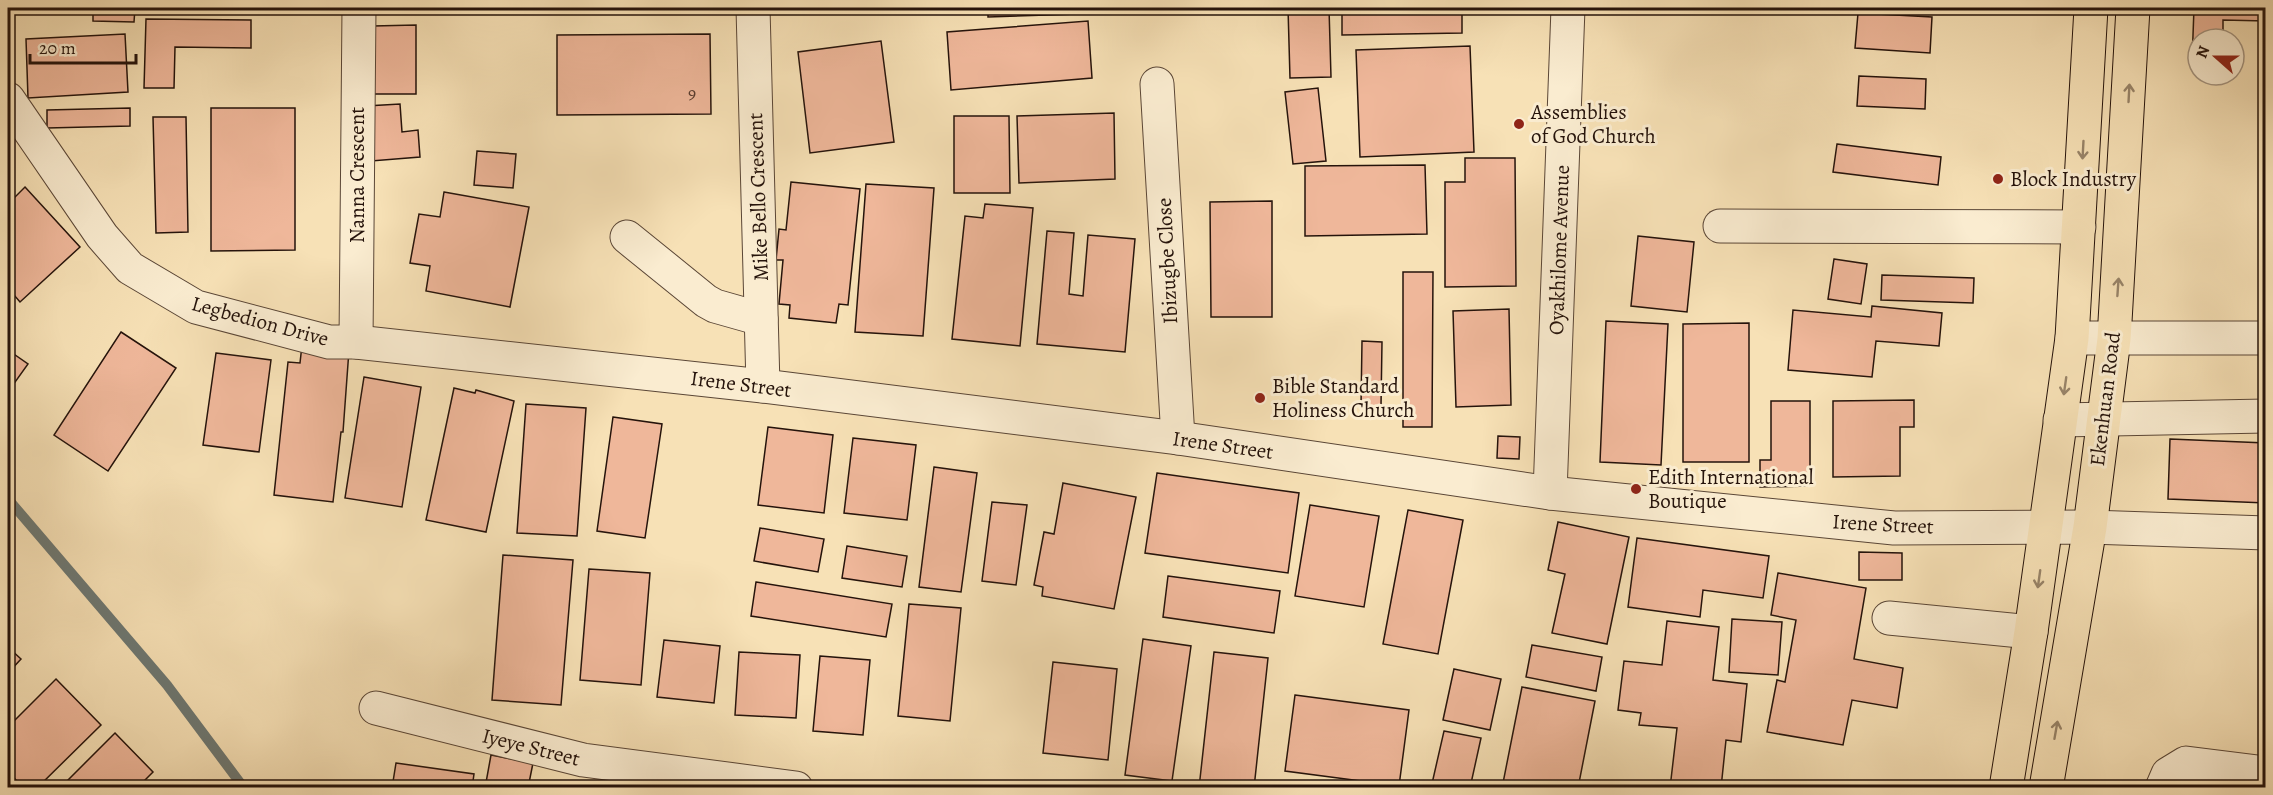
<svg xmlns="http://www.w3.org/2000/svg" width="2273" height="795" font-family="Alegreya,serif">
<rect width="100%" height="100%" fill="#f7e1b6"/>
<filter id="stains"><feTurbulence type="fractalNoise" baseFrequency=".00333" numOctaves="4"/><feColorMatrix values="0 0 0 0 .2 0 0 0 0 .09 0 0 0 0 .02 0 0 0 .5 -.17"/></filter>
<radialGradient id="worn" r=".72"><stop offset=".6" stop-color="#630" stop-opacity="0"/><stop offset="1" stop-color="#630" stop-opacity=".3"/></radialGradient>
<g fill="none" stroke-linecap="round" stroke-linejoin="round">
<polyline stroke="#6e7872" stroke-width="10" points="8,499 167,685 244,788"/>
</g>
<g fill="#efb79a" stroke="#25130b" stroke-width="1.5">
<polygon points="93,8 135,8 134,22 93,21"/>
<polygon points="147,8 212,8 212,12 147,11"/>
<polygon points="797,8 913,8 797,12"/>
<polygon points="988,8 1108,8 1108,13 988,17"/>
<polygon points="1288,8 1329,8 1331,77 1290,78"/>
<polygon points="1342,8 1462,8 1462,33 1342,35"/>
<polygon points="2194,8 2266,8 2266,21 2223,20 2223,39 2198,39 2198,63 2192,63"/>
<polygon points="1858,13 1932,17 1930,53 1855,48"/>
<polygon points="146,19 251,20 251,48 175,47 174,88 144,88"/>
<polygon points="1088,21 1092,78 951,90 947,32"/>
<polygon points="416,25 416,94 374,94 373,26"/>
<polygon points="125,34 128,92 28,98 26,39"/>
<polygon points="710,34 711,114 557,115 557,35"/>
<polygon points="881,41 894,142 810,153 798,52"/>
<polygon points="1470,46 1474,152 1360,157 1356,50"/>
<polygon points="1859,76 1926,79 1925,109 1857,106"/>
<polygon points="1318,88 1326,161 1293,164 1285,92"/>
<polygon points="400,104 402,132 418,130 420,157 371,161 366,106"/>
<polygon points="130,108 130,126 47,128 47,110"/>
<polygon points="211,108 295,108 295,250 211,251"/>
<polygon points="1114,113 1115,179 1019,183 1017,116"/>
<polygon points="954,116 1009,116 1010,193 954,193"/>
<polygon points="153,117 186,117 188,232 156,233"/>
<polygon points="1837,144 1941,157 1938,185 1833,172"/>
<polygon points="477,151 516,154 513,188 474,185"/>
<polygon points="1465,158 1515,158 1516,286 1445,287 1445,182 1465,182"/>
<polygon points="1425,165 1427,234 1305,236 1305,166"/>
<polygon points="791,182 860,189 848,305 839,304 836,323 789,318 790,305 779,304 783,260 776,260 779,229 786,230"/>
<polygon points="866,184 934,188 923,336 855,332"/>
<polygon points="25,187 80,247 20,302 8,288 8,204"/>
<polygon points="444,192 529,207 510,307 426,291 430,266 410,263 419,214 440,217"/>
<polygon points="1272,201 1272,317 1211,317 1210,202"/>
<polygon points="985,204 1033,208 1020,346 952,339 965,216 983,218"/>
<polygon points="1047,231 1074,233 1069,294 1083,296 1088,235 1135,239 1125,352 1037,344"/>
<polygon points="1638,236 1694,242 1687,312 1631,306"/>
<polygon points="1834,259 1867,264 1861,304 1828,299"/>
<polygon points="1403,272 1433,272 1432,427 1403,427"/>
<polygon points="1882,275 1974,278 1973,303 1881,300"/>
<polygon points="1872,306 1942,313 1939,346 1876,341 1872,377 1788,370 1793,310 1871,317"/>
<polygon points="1509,309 1511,405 1456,407 1453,311"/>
<polygon points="1606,321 1668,324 1661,465 1600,462"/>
<polygon points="1749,323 1749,462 1683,462 1683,324"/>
<polygon points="121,332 176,368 108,471 54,435"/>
<polygon points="1362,341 1382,342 1381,406 1361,406"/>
<polygon points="302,345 349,350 343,432 341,432 333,502 274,495 288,362 300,363"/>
<polygon points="8,350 28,364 13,385 8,381"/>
<polygon points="216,353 271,360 259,452 203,445"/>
<polygon points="364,377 421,387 402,507 345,498"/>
<polygon points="454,388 475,393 476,390 514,401 486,532 426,520"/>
<polygon points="1914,400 1914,427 1900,427 1900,476 1833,477 1833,401"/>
<polygon points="1771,401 1810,401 1810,486 1760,487 1760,460 1771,460"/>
<polygon points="526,404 586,408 577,536 517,533"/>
<polygon points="613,417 662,424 645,538 597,531"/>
<polygon points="768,427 833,435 824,513 758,505"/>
<polygon points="1498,436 1520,437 1519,459 1497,458"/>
<polygon points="853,438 916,445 907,520 844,513"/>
<polygon points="2170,439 2266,443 2266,503 2168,499"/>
<polygon points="934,467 977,473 961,592 919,587"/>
<polygon points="1157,473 1299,493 1288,573 1145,553"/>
<polygon points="1063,483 1136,497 1114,609 1042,596 1043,587 1034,585 1044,532 1054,534"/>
<polygon points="992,502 1027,505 1016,585 982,581"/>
<polygon points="1310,505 1379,516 1364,607 1295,596"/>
<polygon points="1408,510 1463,520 1438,654 1383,644"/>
<polygon points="1558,522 1629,537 1607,644 1552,633 1565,574 1548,570"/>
<polygon points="760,528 824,539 818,572 754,561"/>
<polygon points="1637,538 1769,556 1763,598 1703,590 1700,617 1628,607"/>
<polygon points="847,546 907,556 902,587 842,578"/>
<polygon points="1859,552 1902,553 1902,580 1859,580"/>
<polygon points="503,555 573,560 561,705 492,700"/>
<polygon points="589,569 650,573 641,685 580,680"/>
<polygon points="1778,573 1866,588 1854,659 1903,668 1897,708 1852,700 1843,745 1767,732 1777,680 1785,682 1796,620 1771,615"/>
<polygon points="1168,576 1280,591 1274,633 1163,617"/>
<polygon points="756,582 892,604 886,637 751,616"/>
<polygon points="909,604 961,608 950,721 898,716"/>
<polygon points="1732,619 1782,622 1778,675 1729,672"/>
<polygon points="1667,621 1719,627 1713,680 1747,684 1741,742 1726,740 1721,788 1670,788 1677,728 1639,725 1641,713 1618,710 1624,661 1662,665"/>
<polygon points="1143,639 1191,646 1172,781 1125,775"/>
<polygon points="664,640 720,646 714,703 657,697"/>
<polygon points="1532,645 1602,657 1596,691 1526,677"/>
<polygon points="8,647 21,659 8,673"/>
<polygon points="739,652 800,655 796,718 735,715"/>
<polygon points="1214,652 1268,658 1254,788 1199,788"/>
<polygon points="820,656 870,660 863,735 813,731"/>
<polygon points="1053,662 1117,669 1108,760 1043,753"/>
<polygon points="1454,669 1501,679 1490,730 1443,720"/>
<polygon points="56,679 101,725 37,788 23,788 8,771 8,727"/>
<polygon points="1522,687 1595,701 1578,788 1502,788"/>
<polygon points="1295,695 1409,710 1399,786 1285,771"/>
<polygon points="1444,731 1481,738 1470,788 1431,788"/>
<polygon points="115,733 153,772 137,788 60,788"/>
<polygon points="491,755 533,763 528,788 485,788"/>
<polygon points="396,763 474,774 472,788 392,788"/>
</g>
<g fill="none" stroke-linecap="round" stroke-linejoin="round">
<g stroke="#5a4636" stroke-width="35">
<g id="minor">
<polyline points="753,8 763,386"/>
<polyline points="1157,84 1178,438"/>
<polyline points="8,99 102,236 130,268 196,307 329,342 356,342 763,386 1178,438 1550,493 1894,528 2090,527 2266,533"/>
<polyline points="1720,226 2079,227"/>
<polyline points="627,237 706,301 715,306 761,319"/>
<polyline points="2072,338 2266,338"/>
<polyline points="356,342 359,8"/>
<polyline points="2060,420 2266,416"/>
<polyline points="1550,493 1568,8"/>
<polyline points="1889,618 2031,632"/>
<polyline points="376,708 583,760 796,788"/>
<polyline points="2162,788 2168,774 2186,763 2266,773"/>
</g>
</g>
<g stroke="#25130b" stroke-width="35">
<g id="major">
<polyline points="2006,788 2031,632 2072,338 2091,8"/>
<polyline points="2046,788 2090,527 2114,339 2133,8"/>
</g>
</g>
<use href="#minor" stroke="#faecd0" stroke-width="33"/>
<use href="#major" stroke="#f7e1b6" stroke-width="33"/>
</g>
<defs><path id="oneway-shaft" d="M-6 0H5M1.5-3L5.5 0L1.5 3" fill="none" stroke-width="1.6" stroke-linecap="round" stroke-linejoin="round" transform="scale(1.5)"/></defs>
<g stroke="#988469">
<use href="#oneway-shaft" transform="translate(2129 93) rotate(-87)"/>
<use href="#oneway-shaft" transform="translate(2083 150) rotate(93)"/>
<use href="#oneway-shaft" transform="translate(2118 287) rotate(-86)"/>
<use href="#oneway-shaft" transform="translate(2065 386) rotate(98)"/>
<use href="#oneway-shaft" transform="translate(2039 579) rotate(98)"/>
<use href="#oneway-shaft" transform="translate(2056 730) rotate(-80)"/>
</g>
<g fill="#8f2418" stroke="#faecd0" stroke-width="2">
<circle cx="1519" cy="124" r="6"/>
<circle cx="1998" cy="179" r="6"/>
<circle cx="1260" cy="398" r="6"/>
<circle cx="1636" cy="489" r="6"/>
</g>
<g text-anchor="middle" stroke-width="6" stroke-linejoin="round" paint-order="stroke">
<g font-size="18" fill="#583c2f">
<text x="692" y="99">9</text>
</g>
<g font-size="21" fill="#25130b" stroke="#faecd0" text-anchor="start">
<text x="1531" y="119">Assemblies<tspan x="1531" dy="24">of God Church</tspan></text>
<text x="2010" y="186">Block Industry</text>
<text x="1272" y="393">Bible Standard<tspan x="1272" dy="24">Holiness Church</tspan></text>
<text x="1648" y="484">Edith International<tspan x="1648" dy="24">Boutique</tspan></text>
</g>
<g font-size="21" fill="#25130b" stroke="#faecd0">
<text transform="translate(357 175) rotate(-90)" y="7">Nanna Crescent</text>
<text transform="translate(758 197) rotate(-92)" y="7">Mike Bello Crescent</text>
<text transform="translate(1559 250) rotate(-88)" y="7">Oyakhilome Avenue</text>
<text transform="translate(1167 261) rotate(-93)" y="7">Ibizugbe Close</text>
<text transform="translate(260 321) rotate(15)" y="7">Legbedion Drive</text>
<text transform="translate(741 384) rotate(7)" y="7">Irene Street</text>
<text transform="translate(2105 399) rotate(-83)" y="7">Ekenhuan Road</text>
<text transform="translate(1223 445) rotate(8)" y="7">Irene Street</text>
<text transform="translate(1883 524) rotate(3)" y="7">Irene Street</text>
<text transform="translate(531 747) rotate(14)" y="7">Iyeye Street</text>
</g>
</g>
<rect width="2273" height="795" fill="none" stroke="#f7e1b6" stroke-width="30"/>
<rect x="9" y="9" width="2255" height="777" fill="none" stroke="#25130b" stroke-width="3"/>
<rect x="15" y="15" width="2243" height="765" fill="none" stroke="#25130b" stroke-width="1.5"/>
<g transform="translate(2216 57) rotate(291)"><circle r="28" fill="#faecd0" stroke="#a59581" stroke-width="1.5"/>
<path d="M0-4.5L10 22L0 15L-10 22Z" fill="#8f2418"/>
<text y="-9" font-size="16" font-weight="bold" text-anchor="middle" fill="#25130b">N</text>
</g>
<path d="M30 54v9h106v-9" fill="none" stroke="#25130b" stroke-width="3"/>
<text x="39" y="54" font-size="18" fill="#25130b" stroke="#faecd0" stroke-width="4.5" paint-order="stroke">20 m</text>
<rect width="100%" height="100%" filter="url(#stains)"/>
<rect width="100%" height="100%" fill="url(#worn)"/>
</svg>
